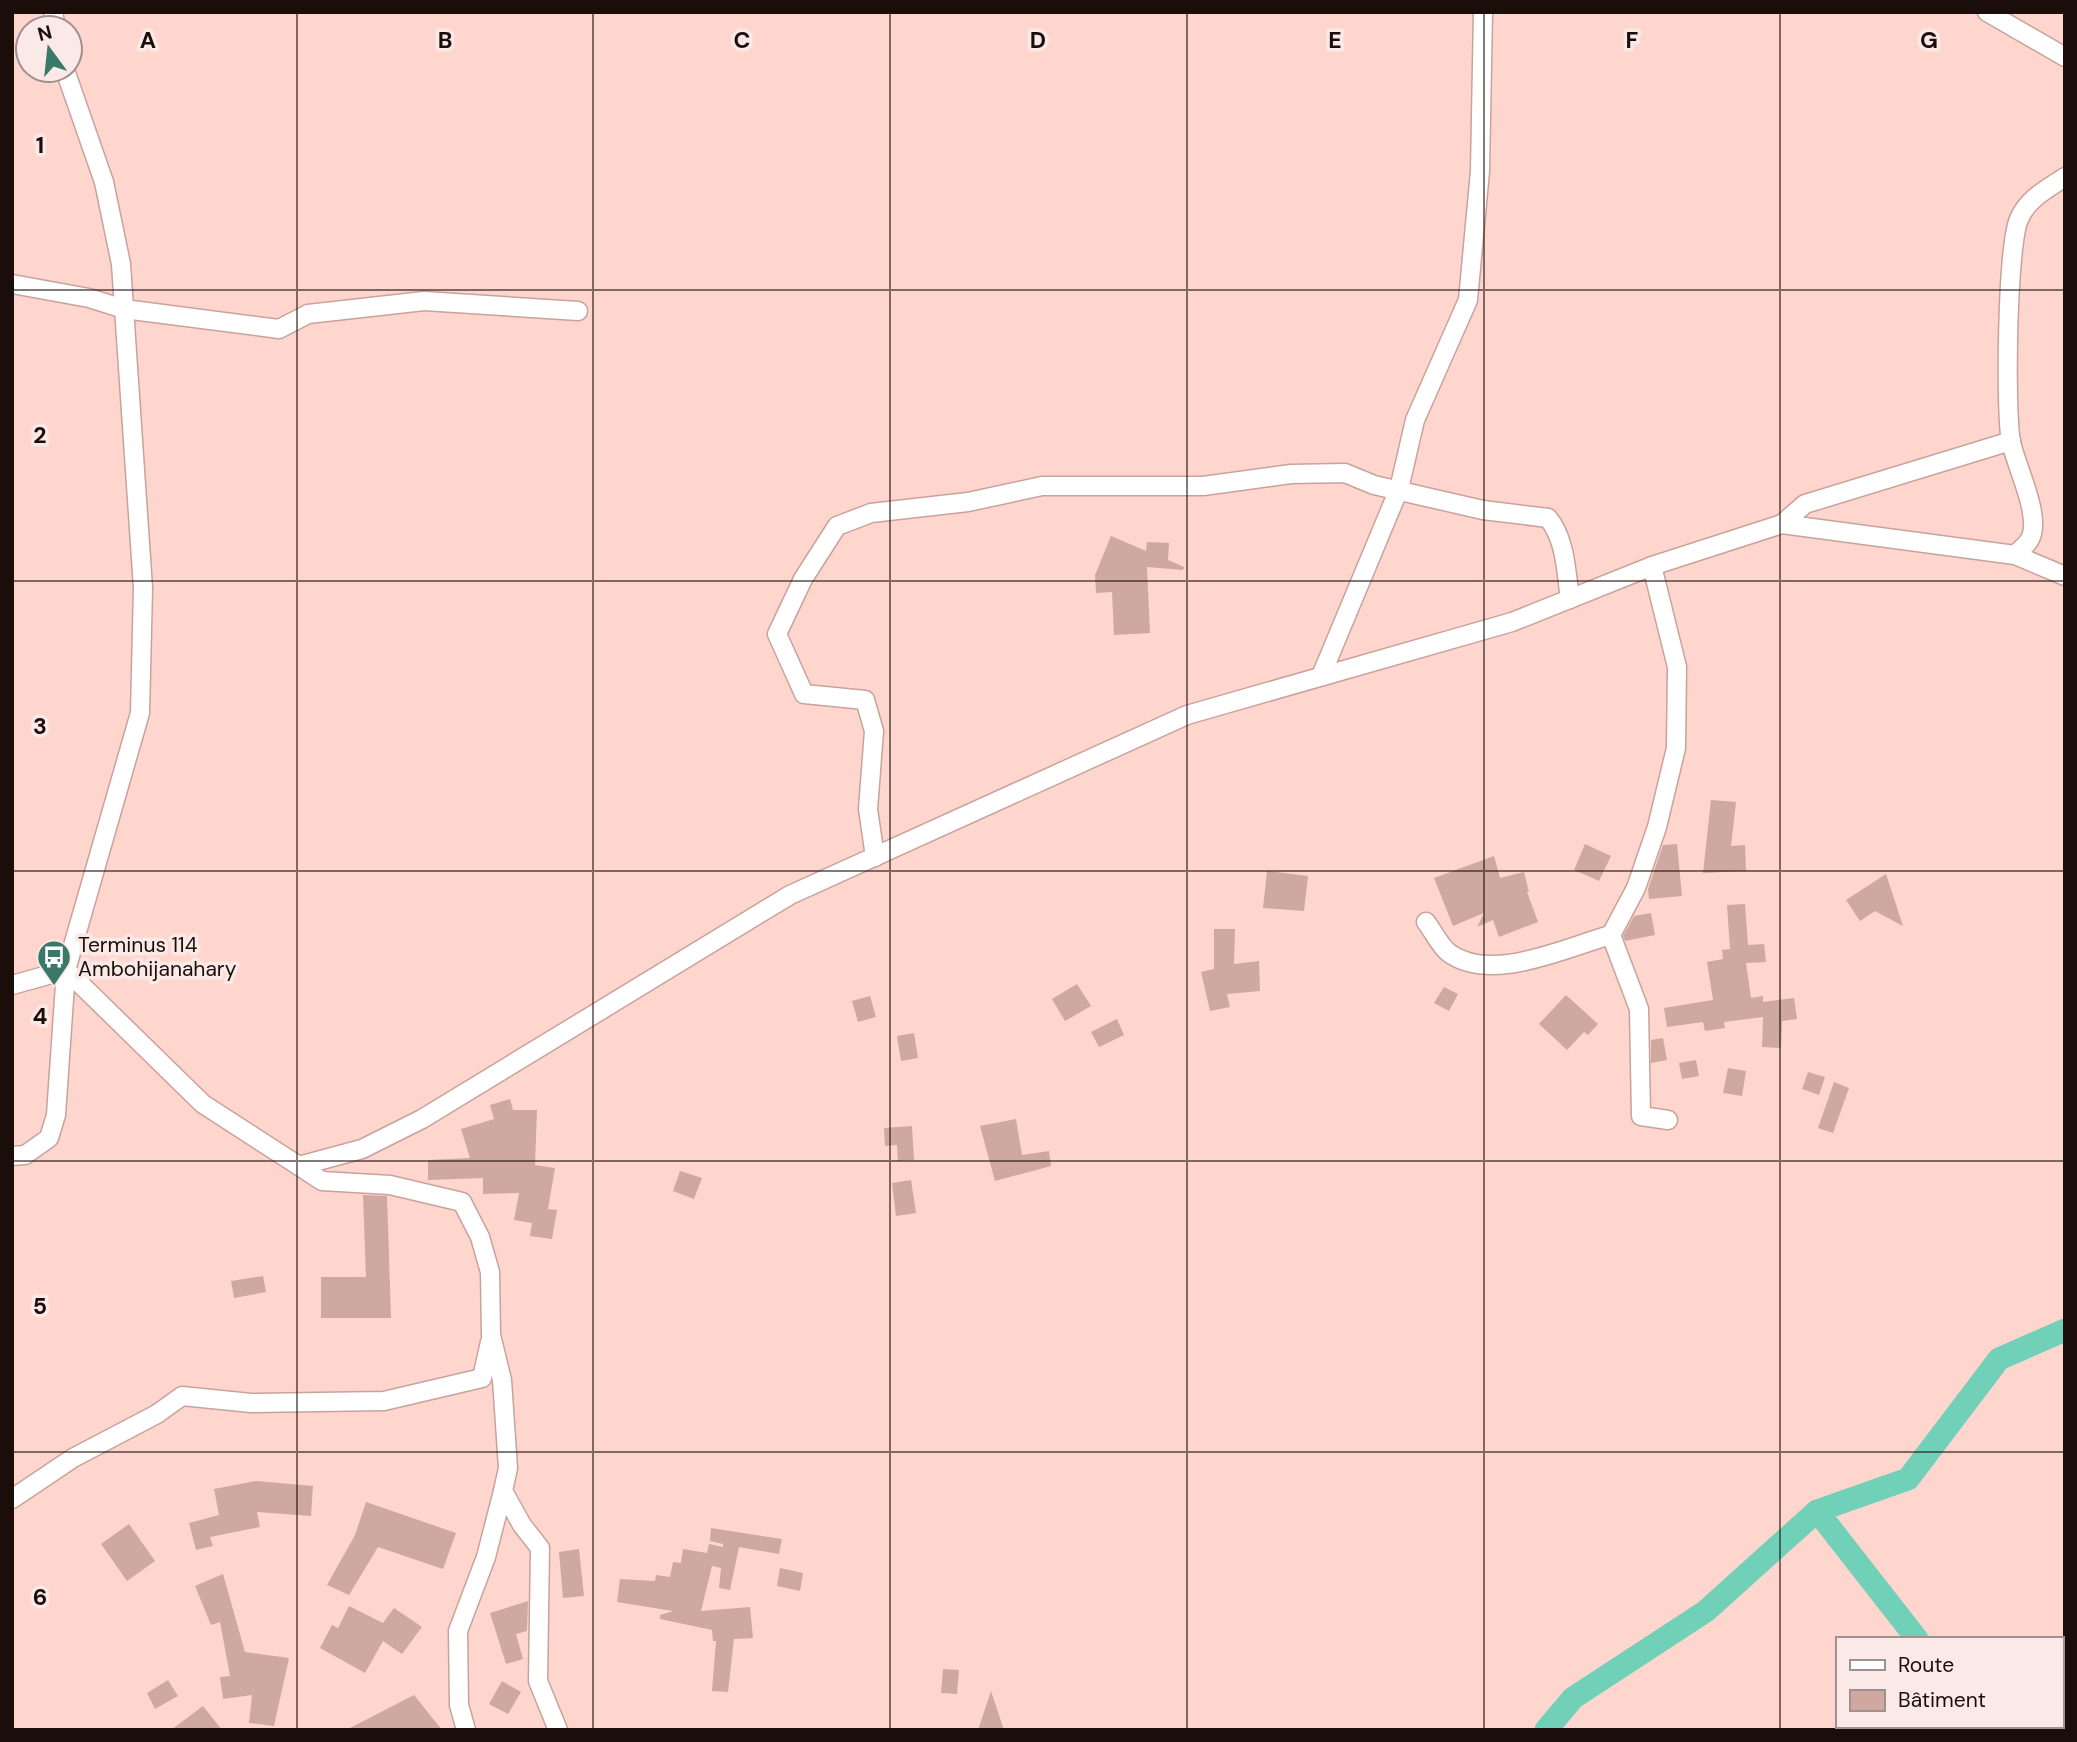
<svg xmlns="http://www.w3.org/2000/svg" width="2077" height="1742" font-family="'DM Sans',sans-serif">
<rect width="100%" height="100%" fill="#ffd6cd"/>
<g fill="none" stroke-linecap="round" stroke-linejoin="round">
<g stroke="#70d0b8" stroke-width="23">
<polyline points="1817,1511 1917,1639"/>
<polyline points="1991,1726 1994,1730"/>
<polyline points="1546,1730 1573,1698 1706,1611 1817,1511 1908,1479 1999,1359 2065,1330"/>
</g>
</g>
<g fill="#cfa8a0">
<polygon points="1111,536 1146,551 1147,542 1169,543 1168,560 1184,567 1183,570 1147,567 1150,633 1114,635 1112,592 1096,593 1095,575"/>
<polygon points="1711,800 1736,802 1731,846 1745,845 1746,871 1703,873"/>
<polygon points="1585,844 1611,856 1599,881 1574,870"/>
<polygon points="1677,844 1682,896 1649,899 1648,889 1663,845"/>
<polygon points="1494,856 1500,878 1524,872 1529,892 1527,892 1538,922 1499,937 1493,920 1477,927 1484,913 1453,926 1434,878"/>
<polygon points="1267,871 1308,876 1304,911 1263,908"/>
<polygon points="1886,874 1903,926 1875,911 1860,921 1846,900"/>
<polygon points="1745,904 1748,945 1764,944 1766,962 1746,963 1751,998 1763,996 1763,1002 1794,998 1797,1019 1782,1021 1781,1048 1762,1047 1763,1017 1724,1022 1725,1028 1705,1031 1703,1022 1667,1027 1664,1008 1713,1000 1707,962 1723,959 1722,950 1730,949 1727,905"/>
<polygon points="1651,913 1655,935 1625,941 1623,936 1634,916"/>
<polygon points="1214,929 1235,929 1234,964 1259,961 1260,991 1227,994 1230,1007 1210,1011 1201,972 1214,969"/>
<polygon points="1077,984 1091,1006 1065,1021 1052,999"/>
<polygon points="1444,987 1458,994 1449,1011 1434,1003"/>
<polygon points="1566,995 1598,1024 1588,1035 1584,1032 1567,1050 1539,1024"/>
<polygon points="870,996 876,1017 858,1022 852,1001"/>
<polygon points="1117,1019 1124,1035 1099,1047 1091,1032"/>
<polygon points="914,1033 918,1058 901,1061 897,1036"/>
<polygon points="1663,1038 1667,1060 1651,1063 1651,1040"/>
<polygon points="1696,1060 1699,1076 1682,1079 1679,1063"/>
<polygon points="1728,1068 1746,1071 1742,1096 1723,1093"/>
<polygon points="1808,1072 1825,1077 1819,1095 1802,1089"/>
<polygon points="1834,1082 1849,1088 1833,1133 1818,1128"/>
<polygon points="510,1099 513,1110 537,1110 535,1165 555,1168 548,1209 557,1210 552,1239 530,1236 532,1223 514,1220 519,1193 483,1194 483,1178 428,1180 428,1160 470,1158 461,1129 494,1119 490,1105"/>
<polygon points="1016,1119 1022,1155 1049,1151 1051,1166 995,1181 980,1126"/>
<polygon points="912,1126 914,1160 898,1161 897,1145 885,1146 884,1128"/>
<polygon points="680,1171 702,1178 694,1199 673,1191"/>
<polygon points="911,1180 916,1213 896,1216 892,1183"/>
<polygon points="363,1195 387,1196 391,1318 321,1318 321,1277 366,1277"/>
<polygon points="263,1276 266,1292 234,1298 231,1281"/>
<polygon points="256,1481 313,1486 311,1516 257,1512 260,1527 210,1537 213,1546 196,1550 189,1523 219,1515 214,1489"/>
<polygon points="366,1502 456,1533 443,1569 378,1547 349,1595 327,1585 355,1535"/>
<polygon points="129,1524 155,1561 127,1581 101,1544"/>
<polygon points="711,1528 782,1539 779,1554 739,1547 730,1590 719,1588 721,1568 712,1566 701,1611 750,1607 753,1638 734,1639 728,1692 712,1691 716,1641 713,1641 712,1630 660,1619 660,1615 673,1611 617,1602 620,1579 655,1581 656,1575 670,1577 673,1562 681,1563 683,1549 707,1553 709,1544 723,1547 723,1544 710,1541"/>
<polygon points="579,1549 584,1596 563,1598 559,1552"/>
<polygon points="780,1568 803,1573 800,1591 777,1586"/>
<polygon points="223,1574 245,1652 289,1658 274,1726 249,1723 252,1695 223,1699 220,1677 230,1676 220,1622 211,1625 195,1586"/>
<polygon points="528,1601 527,1631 516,1634 523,1659 506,1664 490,1613"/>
<polygon points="349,1606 383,1623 394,1608 422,1627 402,1654 383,1641 365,1673 320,1648 332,1625 338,1628"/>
<polygon points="943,1669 959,1670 957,1694 941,1693"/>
<polygon points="168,1680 178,1696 155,1709 147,1693"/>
<polygon points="502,1681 521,1692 508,1714 489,1704"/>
<polygon points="991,1691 1004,1730 978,1730"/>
<polygon points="414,1695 442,1730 346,1730"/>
<polygon points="203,1706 222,1730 171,1730"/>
</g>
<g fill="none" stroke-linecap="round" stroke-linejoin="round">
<g stroke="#c9a29b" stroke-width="21">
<g id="minor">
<polyline points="53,12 56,28"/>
<polyline points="1987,12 2065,57"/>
<polyline points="12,284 89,298 124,309 279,329 308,314 424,301 578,311"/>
<polyline points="1782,524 1805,504 2011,441"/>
<path d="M2015,555C2020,550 2027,545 2030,539C2042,517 2016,466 2011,442C2005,410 2007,247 2019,219C2028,198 2047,189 2065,177"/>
<polyline points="1652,566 1677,667 1676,748 1657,827 1636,888 1611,935 1639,1009 1641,1116 1668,1120"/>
<polyline points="1321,676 1399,489 1415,420 1468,300 1480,171 1483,12"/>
<path d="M875,857L868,809L874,731L865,700L804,694L777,634L803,579L837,526L871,513L968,502L1042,486H1203L1291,474L1345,473L1374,485L1483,510L1548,518C1566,540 1566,572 1570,599"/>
<path d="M1426,922C1433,931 1440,946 1449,953C1492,984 1566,947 1611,935"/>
<polyline points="66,970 203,1104 299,1166 362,1149 422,1119 790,895 1187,715 1512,622 1652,566 1782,524 2015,555 2065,576"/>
<polyline points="12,985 66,970"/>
<polyline points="12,1156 25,1155 49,1138 56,1115 66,970 140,713 143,588 121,264 104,182 65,70"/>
<polyline points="299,1166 322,1181 390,1185 462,1202 480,1237 490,1272 491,1335 502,1380 508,1468 503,1491 522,1525 540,1548 538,1681 558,1730"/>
<polyline points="12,1499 73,1458 157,1414 182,1396 251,1403 384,1401 482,1378 490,1342"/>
<polyline points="466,1730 459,1705 458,1631 486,1557 503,1491"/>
</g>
</g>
<use href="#minor" stroke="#fff" stroke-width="18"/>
</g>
<path fill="none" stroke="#1a0d0a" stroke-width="2" stroke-opacity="0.55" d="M297,12V1730M593,12V1730M890,12V1730M1187,12V1730M1484,12V1730M1780,12V1730M12,290H2065M12,581H2065M12,871H2065M12,1161H2065M12,1452H2065"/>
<defs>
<g id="bus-pin" transform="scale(1.75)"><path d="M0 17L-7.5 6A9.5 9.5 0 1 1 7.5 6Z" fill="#38796a" stroke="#fae9e6"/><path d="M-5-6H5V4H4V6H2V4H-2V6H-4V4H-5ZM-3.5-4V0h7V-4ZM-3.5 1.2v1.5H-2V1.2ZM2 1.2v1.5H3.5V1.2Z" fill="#fff"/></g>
</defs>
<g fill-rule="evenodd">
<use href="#bus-pin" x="54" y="957"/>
</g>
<g text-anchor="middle" stroke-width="7" stroke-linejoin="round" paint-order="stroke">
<g font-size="21" fill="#1a0d0a" stroke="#fae9e6" text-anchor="start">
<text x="78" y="952">Terminus 114<tspan x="78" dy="24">Ambohijanahary</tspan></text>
</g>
</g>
<g font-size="23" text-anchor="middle" font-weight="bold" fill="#1a0d0a" stroke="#fae9e6" stroke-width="7" stroke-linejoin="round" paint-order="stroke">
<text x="148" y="48">A</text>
<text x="445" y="48">B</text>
<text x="742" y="48">C</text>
<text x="1038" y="48">D</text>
<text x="1335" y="48">E</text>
<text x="1632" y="48">F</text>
<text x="1929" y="48">G</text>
<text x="40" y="153">1</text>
<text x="40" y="443">2</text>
<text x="40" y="734">3</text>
<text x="40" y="1024">4</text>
<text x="40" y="1314">5</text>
<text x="40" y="1605">6</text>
</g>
<rect width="2077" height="1742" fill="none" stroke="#1a0d0a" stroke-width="28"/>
<rect x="1836" y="1637" width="228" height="91" fill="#fae9e6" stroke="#a0918e" stroke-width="2"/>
<rect x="1850" y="1660" width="35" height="10" fill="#ffffff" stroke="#a0918e" stroke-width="2"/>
<text x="1898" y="1672" font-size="21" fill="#1a0d0a">Route</text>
<rect x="1850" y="1690" width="35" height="21" fill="#cfa8a0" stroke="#a0918e" stroke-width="2"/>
<text x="1898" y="1707" font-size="21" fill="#1a0d0a">Bâtiment</text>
<g transform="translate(49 49) rotate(345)"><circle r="33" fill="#fae9e6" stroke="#a0918e" stroke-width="2"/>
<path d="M0-5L12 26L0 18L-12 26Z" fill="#38796a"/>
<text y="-10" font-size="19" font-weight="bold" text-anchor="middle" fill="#1a0d0a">N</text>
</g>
</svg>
